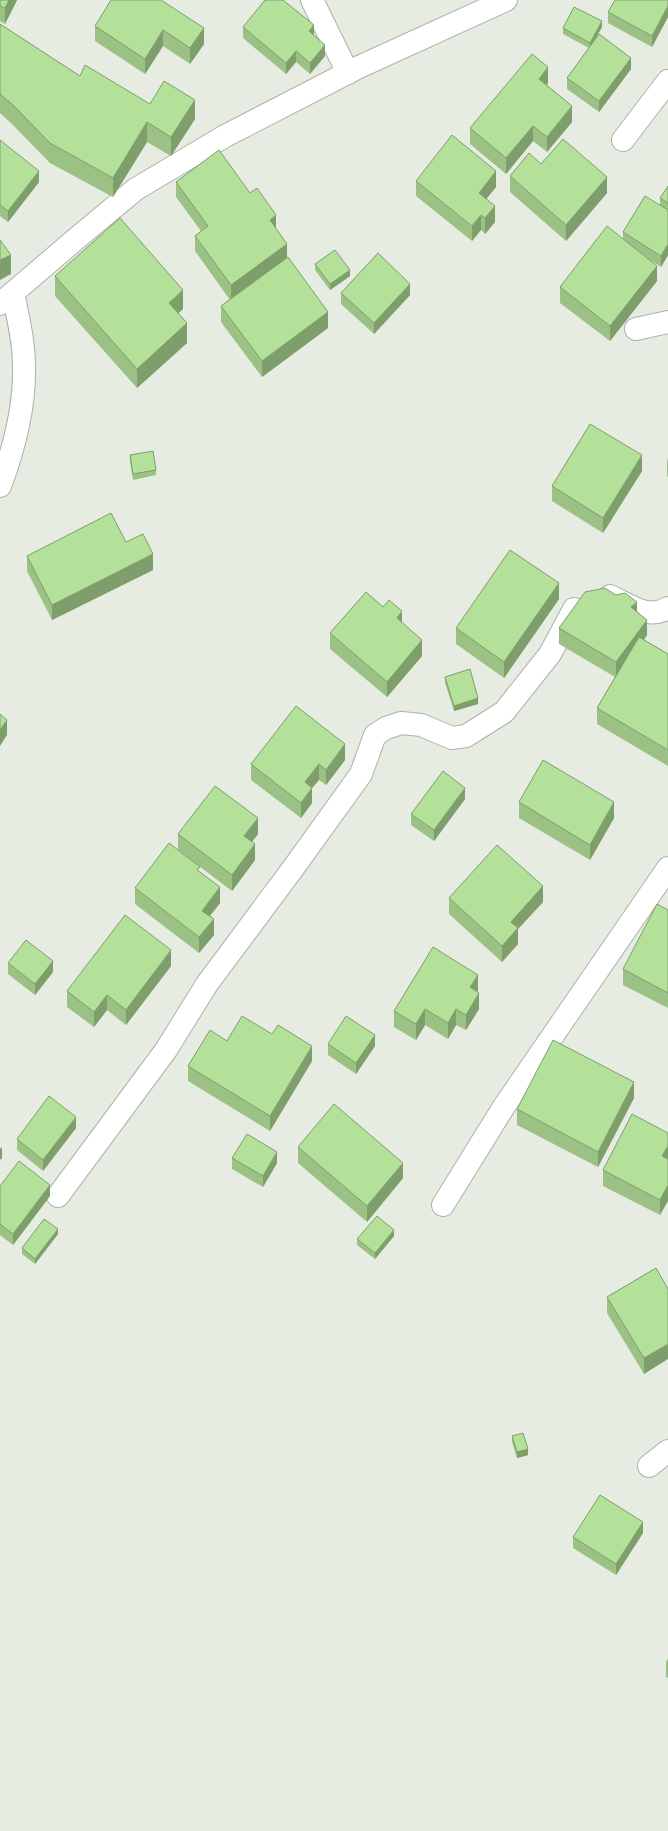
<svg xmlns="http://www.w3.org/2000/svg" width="668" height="1831" font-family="Manrope,sans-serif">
<rect width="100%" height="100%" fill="#e6ece2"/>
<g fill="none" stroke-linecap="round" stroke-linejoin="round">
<g stroke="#adb2a9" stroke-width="24">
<g id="street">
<polyline points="312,0 348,73"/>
<polyline points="623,140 668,81"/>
<polyline points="0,304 77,238 136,189 225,136 359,67 506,0"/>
<polyline points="636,329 668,322"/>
<path d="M0,486C14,449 25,406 24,366C24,342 18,317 13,293"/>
<path d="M610,596C629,605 648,620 668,608"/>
<polyline points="58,1196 166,1050 207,984 294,867 361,774 375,735 386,728 401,723 421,725 452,738 466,736 504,712 550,654 574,609"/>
<polyline points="443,1205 503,1108 668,868"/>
<polyline points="649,1466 668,1451"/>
</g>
</g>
<use href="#street" stroke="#fff" stroke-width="22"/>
</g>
<g fill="#9bc284">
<polygon points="0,0 17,0 5,24 0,21"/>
<polygon points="668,0 668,17 652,47 608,23 608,12"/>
<polygon points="0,24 80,76 150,104 195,119 171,156 147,142 113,197 50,163 13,125 0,113"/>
<polygon points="95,26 204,28 204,44 190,64 163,46 145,74 95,41"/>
<polygon points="243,27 314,35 325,56 310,74 296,62 286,74 243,38"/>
<polygon points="602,27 595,39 631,69 599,112 567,89 567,78 589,48 563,34 563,28"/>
<polygon points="548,83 547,85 572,122 547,152 533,141 506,174 470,144 470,128"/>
<polygon points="0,140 39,182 8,222 0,216"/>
<polygon points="541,164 607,193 566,241 510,192 510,176"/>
<polygon points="416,181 496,187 486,199 495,222 485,234 481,230 472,241 416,196"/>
<polygon points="176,182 276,229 287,257 328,328 262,377 221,322 221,306 230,300 195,251 195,236 201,231 176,197"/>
<polygon points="668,186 668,255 661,267 648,259 657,281 610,341 560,303 560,287 623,239 623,232 660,205 660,198"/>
<polygon points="315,264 350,276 330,290 315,270"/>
<polygon points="55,276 183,309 178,313 187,343 137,388 55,296"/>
<polygon points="341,293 410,295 374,334 341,304"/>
<polygon points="130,455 156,470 156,475 133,480 130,461"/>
<polygon points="668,458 668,477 667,476 667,461"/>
<polygon points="642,471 603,533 552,501 552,486"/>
<polygon points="27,556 153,570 52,620 27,571"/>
<polygon points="559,599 504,678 456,644 456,628"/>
<polygon points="637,611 647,635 644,640 668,654 668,766 597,724 597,708 615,677 559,644 559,628"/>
<polygon points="402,623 422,656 387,697 330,649 330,633"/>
<polygon points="445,677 478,704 454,711 445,683"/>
<polygon points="345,760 326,785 319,780 312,788 312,803 301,818 251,780 251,764"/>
<polygon points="465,799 434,841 411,825 411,814"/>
<polygon points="519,802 614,818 590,860 519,818"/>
<polygon points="178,834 258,834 252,842 255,860 232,891 178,850"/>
<polygon points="200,872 220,903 210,916 214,935 199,953 135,904 135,888"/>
<polygon points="449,898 543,902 518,929 518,944 502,962 449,914"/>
<polygon points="668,910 668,1008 623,985 623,969"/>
<polygon points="8,963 53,972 35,995 8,974"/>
<polygon points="171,966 126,1025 107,1010 94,1027 67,1007 67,991"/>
<polygon points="478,990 477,992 479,1009 466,1030 456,1025 448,1039 425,1025 416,1040 394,1027 394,1011"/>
<polygon points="227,1041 312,1061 270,1131 188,1081 188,1066"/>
<polygon points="328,1044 375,1046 356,1074 328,1055"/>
<polygon points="634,1098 598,1167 517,1125 517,1109"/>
<polygon points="76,1128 43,1171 17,1150 17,1139"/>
<polygon points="668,1133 660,1215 603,1186 603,1170"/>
<polygon points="298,1147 403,1178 367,1222 298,1163"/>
<polygon points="232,1158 277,1163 263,1187 232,1169"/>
<polygon points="0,1186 50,1196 13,1245 0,1235"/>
<polygon points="58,1234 35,1264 22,1254 22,1248"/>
<polygon points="394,1236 375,1259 357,1245 357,1239"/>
<polygon points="656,1268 644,1374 607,1313 607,1297"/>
<polygon points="512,1436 528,1455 517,1458 512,1442"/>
<polygon points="643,1533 616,1575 573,1548 573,1537"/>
<polygon points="668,1658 668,1678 666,1677 666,1662"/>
</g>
<g fill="#7e9e6b">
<polygon points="9,0 17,0 5,24 5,8"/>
<polygon points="668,6 668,17 652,47 652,36"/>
<polygon points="602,21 602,27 590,49 590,43"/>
<polygon points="314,25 314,36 309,31"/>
<polygon points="204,28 204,44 190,64 190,48"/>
<polygon points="163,30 163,46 145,74 145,59"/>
<polygon points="325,45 325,56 310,74 310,63"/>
<polygon points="296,51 296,62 286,74 286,63"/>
<polygon points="631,58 631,69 599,112 599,101"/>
<polygon points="548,67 548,83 539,94 539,79"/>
<polygon points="195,100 195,119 171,156 171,137"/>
<polygon points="572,106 572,122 547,152 547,137"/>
<polygon points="147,122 147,142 113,197 113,178"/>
<polygon points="533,126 533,141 506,174 506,158"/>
<polygon points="39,171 39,182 8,222 8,211"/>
<polygon points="496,171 496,187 479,208 479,193"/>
<polygon points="607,177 607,193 566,241 566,225"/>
<polygon points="495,206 495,222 485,234 485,218"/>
<polygon points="276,215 276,230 270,220"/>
<polygon points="481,215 481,230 472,241 472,226"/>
<polygon points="287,244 287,259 231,301 231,285"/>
<polygon points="668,244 668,255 661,267 661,256"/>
<polygon points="11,255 11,274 0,280 0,260"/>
<polygon points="657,266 657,281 610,341 610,326"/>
<polygon points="350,270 350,276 330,290 330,284"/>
<polygon points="410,284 410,295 374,334 374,323"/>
<polygon points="183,290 183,309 169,322 169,303"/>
<polygon points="328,312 328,328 262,377 262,361"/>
<polygon points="187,323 187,343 137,388 137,369"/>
<polygon points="642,455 642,471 603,533 603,518"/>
<polygon points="153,554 153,570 52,620 52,605"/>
<polygon points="559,583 559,599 504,678 504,662"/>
<polygon points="637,602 637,617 631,607"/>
<polygon points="402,611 402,627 397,618"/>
<polygon points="647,620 647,635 616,678 616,662"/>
<polygon points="422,640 422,656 387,697 387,682"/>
<polygon points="478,698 478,704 454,711 454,706"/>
<polygon points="7,720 7,735 0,746 0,730"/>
<polygon points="345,744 345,760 326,785 326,770"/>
<polygon points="319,764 319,780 312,788 312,803 301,818 301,803 305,782"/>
<polygon points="465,788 465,799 434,841 434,830"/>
<polygon points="614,802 614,818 590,860 590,845"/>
<polygon points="258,818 258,834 244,852 244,836"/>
<polygon points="255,844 255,860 232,891 232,875"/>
<polygon points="543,886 543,902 518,929 518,944 502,962 502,946 511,922"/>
<polygon points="220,887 220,903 202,926 202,911"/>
<polygon points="214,919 214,935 199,953 199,937"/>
<polygon points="171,950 171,966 126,1025 126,1010"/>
<polygon points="53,961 53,972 35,995 35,984"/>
<polygon points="478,975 478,990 470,1003 470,987"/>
<polygon points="479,993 479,1009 466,1030 466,1015"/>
<polygon points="107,995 107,1010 94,1027 94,1012"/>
<polygon points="425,1009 425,1025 416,1040 416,1024"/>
<polygon points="456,1009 456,1025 448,1039 448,1023"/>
<polygon points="375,1035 375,1046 356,1074 356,1063"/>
<polygon points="312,1046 312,1061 270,1131 270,1116"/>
<polygon points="634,1082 634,1098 598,1167 598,1152"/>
<polygon points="76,1117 76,1128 43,1171 43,1160"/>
<polygon points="668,1146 668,1161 662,1156"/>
<polygon points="2,1147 2,1158 0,1160 0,1149"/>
<polygon points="277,1152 277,1163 263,1187 263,1176"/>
<polygon points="403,1163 403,1178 367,1222 367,1206"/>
<polygon points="50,1185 50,1196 13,1245 13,1234"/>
<polygon points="668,1185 668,1201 660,1215 660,1200"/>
<polygon points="58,1229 58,1234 35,1264 35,1259"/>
<polygon points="394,1230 394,1236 375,1259 375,1253"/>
<polygon points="668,1344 668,1359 644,1374 644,1358"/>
<polygon points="528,1449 528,1455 517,1458 517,1452"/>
<polygon points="643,1522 643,1533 616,1575 616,1564"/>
</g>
<g fill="#b4e199" stroke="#7e9e6b">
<polygon points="0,0 9,0 5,8 0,6"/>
<polygon points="111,0 161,0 204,28 190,48 163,30 145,59 95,26"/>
<polygon points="265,0 283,0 314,25 309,31 325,45 310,63 296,51 286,63 243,27"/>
<polygon points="615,0 668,0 668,6 652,36 608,12"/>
<polygon points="574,7 602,21 590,43 563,28"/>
<polygon points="0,24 80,76 85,65 150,104 164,81 195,100 171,137 147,122 113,178 50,143 13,105 0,94"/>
<polygon points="599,34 631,58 599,101 567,78"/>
<polygon points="532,54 548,67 539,79 572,106 547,137 533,126 506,158 470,128"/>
<polygon points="452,135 496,171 479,193 495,206 485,218 481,215 472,226 416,181"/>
<polygon points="563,139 607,177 566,225 510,176 529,153 541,164"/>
<polygon points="0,140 39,171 8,211 0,205"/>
<polygon points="219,150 250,193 257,188 276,215 270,220 287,244 231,285 195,236 208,226 176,182"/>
<polygon points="668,186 668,203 660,198"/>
<polygon points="645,196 668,210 668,244 661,256 623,232"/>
<polygon points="120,218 183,290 169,303 187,323 137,369 55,276"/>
<polygon points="607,226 657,266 610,326 560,287"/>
<polygon points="0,240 11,255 0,260"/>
<polygon points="335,250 350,270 330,284 315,264"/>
<polygon points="378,253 410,284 374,323 341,293"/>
<polygon points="288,257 328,312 262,361 221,306"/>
<polygon points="590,424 642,455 603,518 552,486"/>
<polygon points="153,451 156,470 133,474 130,455"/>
<polygon points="111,513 126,542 143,534 153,554 52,605 27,556"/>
<polygon points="510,550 559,583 504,662 456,628"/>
<polygon points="605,588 616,595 625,593 637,602 631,607 647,620 616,662 559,628 585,592"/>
<polygon points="366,592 383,607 389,600 402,611 397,618 422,640 387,682 330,633"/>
<polygon points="639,637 668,654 668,750 597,708"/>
<polygon points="470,669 478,698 454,706 445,677"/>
<polygon points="296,706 345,744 326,770 319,764 305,782 312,788 301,803 251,764"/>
<polygon points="0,714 7,720 0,730"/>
<polygon points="543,760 614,802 590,845 519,802"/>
<polygon points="443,771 465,788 434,830 411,814"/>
<polygon points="215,786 258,818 244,836 255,844 232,875 178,834"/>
<polygon points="169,843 200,867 197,870 220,887 202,911 214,919 199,937 135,888"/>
<polygon points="497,845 543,886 511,922 518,928 502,946 449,898"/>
<polygon points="657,904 668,910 668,993 623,969"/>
<polygon points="125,915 171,950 126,1010 107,995 94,1012 67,991"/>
<polygon points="26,940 53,961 35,984 8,963"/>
<polygon points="433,947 478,975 470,987 479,993 466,1015 456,1009 448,1023 425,1009 416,1024 394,1011"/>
<polygon points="242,1016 272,1034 278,1025 312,1046 270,1116 188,1066 210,1030 227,1041"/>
<polygon points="346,1016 375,1035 356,1063 328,1044"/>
<polygon points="553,1040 634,1082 598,1152 517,1109"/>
<polygon points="49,1096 76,1117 43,1160 17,1139"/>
<polygon points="334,1104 403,1163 367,1206 298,1147"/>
<polygon points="632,1114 668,1133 668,1146 662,1156 668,1159 668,1185 660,1200 603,1170"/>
<polygon points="247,1134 277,1152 263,1176 232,1158"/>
<polygon points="19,1161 50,1185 13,1234 0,1224 0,1186"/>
<polygon points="377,1216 394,1230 375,1253 357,1239"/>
<polygon points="44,1219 58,1229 35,1259 22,1248"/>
<polygon points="656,1268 668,1289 668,1344 644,1358 607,1297"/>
<polygon points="523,1433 528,1449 517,1452 512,1436"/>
<polygon points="600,1495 643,1522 616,1564 573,1537"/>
</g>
</svg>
